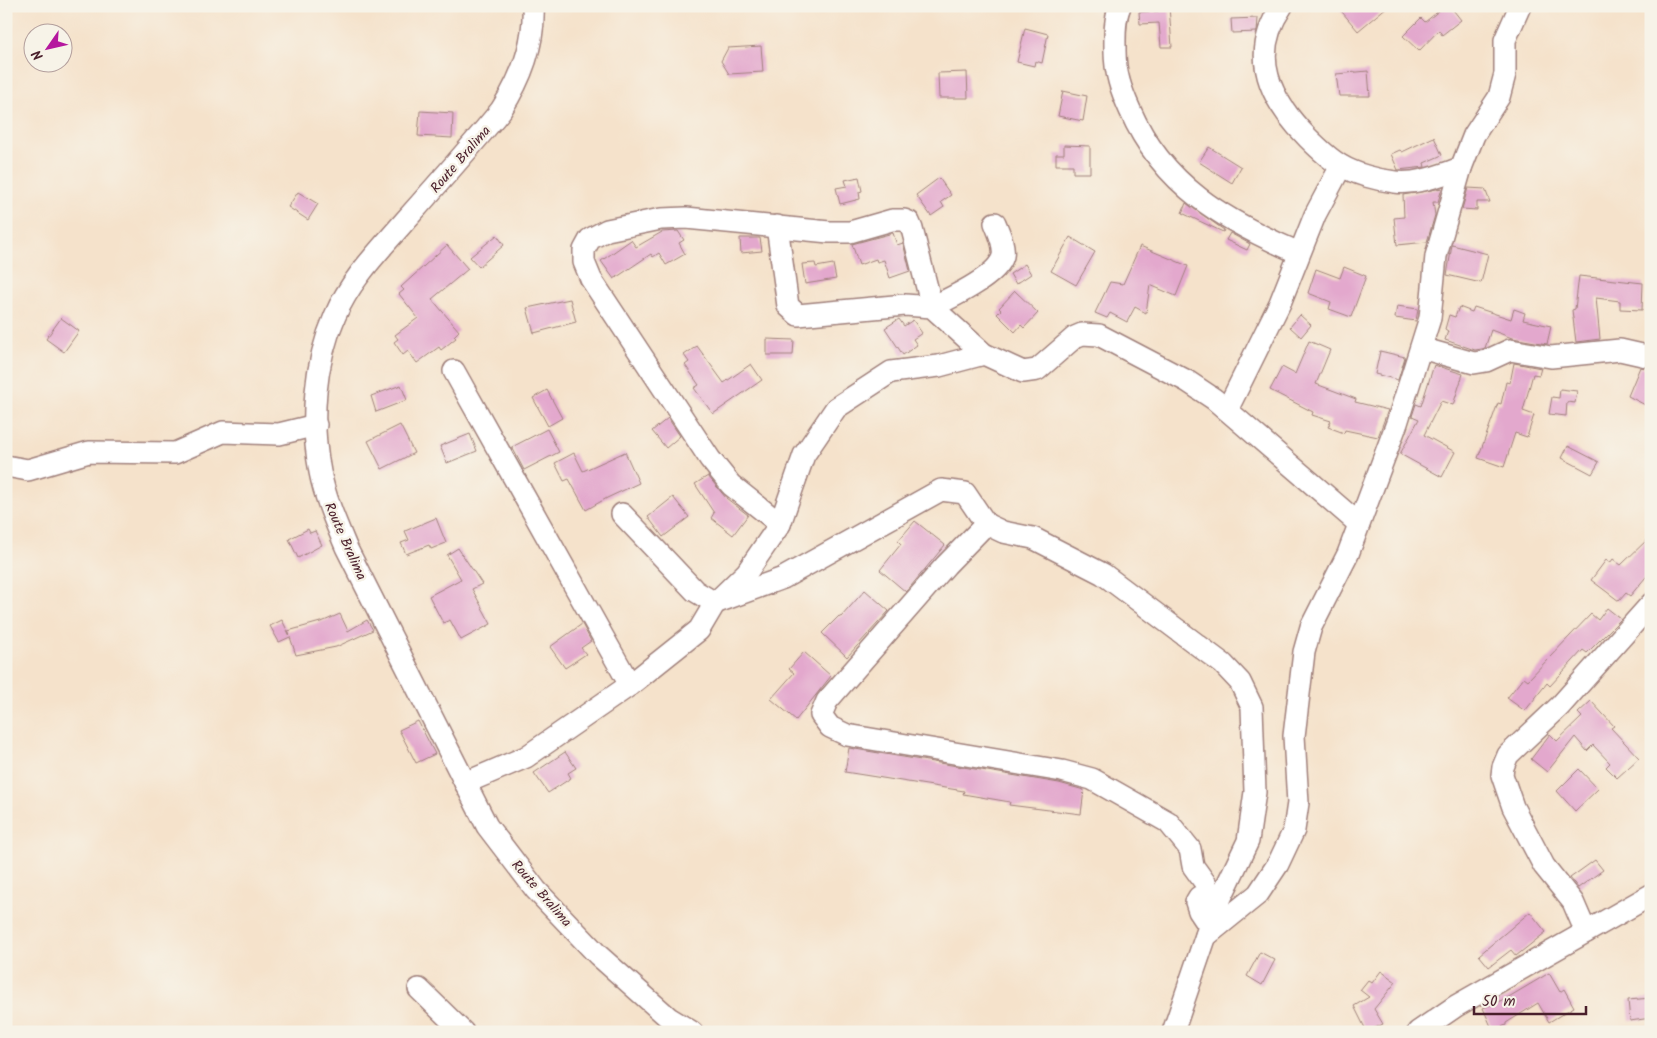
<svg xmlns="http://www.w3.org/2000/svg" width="1657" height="1038" font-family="Kalam,sans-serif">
<rect width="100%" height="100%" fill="#f7f3e8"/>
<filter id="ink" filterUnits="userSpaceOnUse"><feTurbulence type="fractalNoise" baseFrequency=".02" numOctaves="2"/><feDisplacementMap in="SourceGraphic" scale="10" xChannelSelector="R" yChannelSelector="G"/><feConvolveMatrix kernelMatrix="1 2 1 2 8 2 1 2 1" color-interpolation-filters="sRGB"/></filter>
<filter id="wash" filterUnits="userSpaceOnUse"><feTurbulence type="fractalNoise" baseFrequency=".0096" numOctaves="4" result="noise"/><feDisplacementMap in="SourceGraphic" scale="20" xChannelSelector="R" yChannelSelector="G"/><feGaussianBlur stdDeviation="1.12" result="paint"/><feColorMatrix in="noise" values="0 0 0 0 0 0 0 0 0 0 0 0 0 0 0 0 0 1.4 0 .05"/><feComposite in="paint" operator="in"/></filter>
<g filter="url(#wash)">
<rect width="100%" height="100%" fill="#f5e2cb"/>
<g id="blocks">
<g fill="#e3a8cd">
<polygon points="1157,6 1169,6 1172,47 1161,47 1159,23 1140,24 1139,12 1158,11"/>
<polygon points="1337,6 1388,6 1358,31"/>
<polygon points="1445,6 1450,6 1461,20 1442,35 1439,30 1419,51 1403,36 1421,18 1425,22"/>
<polygon points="1258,18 1257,32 1232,33 1231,19"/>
<polygon points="1025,28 1048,34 1042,63 1035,61 1034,66 1017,62"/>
<polygon points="761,46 763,72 729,74 721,61 728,48"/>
<polygon points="1368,71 1370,96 1339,96 1336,74"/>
<polygon points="967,72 968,98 939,98 938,73"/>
<polygon points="1063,91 1087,96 1083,121 1058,116"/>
<polygon points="420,111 453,113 452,138 418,136"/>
<polygon points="1434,137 1442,155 1424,163 1425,167 1398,170 1391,154 1400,150 1402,152"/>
<polygon points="1064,145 1090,146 1090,173 1073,173 1073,165 1056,165 1056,154 1064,154"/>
<polygon points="1209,147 1241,167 1232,183 1199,162"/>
<polygon points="859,177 862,191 859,192 860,199 840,204 836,188 847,186 845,180"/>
<polygon points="939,178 951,195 941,202 944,207 931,216 916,195"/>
<polygon points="1442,188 1438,202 1433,202 1435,215 1427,242 1397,245 1394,218 1404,217 1403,195"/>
<polygon points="1468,188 1485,189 1490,202 1477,202 1477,210 1462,209"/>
<polygon points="298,192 318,204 308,220 288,207"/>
<polygon points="1186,203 1224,230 1223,232 1182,213"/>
<polygon points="678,231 684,240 679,243 685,254 666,265 659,253 653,257 651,254 614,279 601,261 631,240 636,247 662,232"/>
<polygon points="893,233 897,245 903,243 910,271 890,278 884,260 877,262 876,259 859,265 852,244"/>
<polygon points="1230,233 1250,244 1247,250 1226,240"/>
<polygon points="497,235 504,245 479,267 470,257"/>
<polygon points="1070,237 1095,252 1076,285 1051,271"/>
<polygon points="740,238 760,238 762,251 741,253"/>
<polygon points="447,245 468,269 432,299 459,331 454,336 456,338 441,350 439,347 417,363 408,351 403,355 394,342 398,339 395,335 418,318 399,294 404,290 401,287"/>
<polygon points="1452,245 1488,254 1481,283 1447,275"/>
<polygon points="1140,246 1188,266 1176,296 1150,285 1146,313 1135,307 1127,322 1110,313 1107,318 1095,313 1110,282 1123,284"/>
<polygon points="815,263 816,267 833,264 836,279 805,284 802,264"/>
<polygon points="1025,264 1031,274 1016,284 1010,274"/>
<polygon points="1344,267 1366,276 1351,317 1329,309 1331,302 1308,293 1316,269 1340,278"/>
<polygon points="1579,276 1643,283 1642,310 1620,309 1620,301 1596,298 1600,339 1576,342 1572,310 1575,309"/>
<polygon points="1015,291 1038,313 1024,328 1021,325 1015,332 997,314 1001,310 999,308"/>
<polygon points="570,299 576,322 534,333 527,308"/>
<polygon points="1397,306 1418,309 1416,321 1395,318"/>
<polygon points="1459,307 1472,312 1474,307 1511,319 1514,309 1525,313 1523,320 1551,326 1547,344 1512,338 1491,330 1485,348 1482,349 1475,350 1445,340 1448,331 1445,329 1449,315 1455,317"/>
<polygon points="1300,315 1311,325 1301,337 1290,327"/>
<polygon points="61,318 79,331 64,352 46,339"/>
<polygon points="899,319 904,326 913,320 922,333 913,339 917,345 903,355 885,328"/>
<polygon points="767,339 794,340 793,355 767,355"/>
<polygon points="1309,341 1330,350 1316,384 1356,399 1355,402 1388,410 1378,437 1345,430 1344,433 1328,427 1331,421 1312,415 1313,412 1270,390 1282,367 1295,374"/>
<polygon points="697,346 724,383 751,364 762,380 713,414 694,388 699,385 685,365 689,362 684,355"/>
<polygon points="1380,351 1405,357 1398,380 1375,374"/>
<polygon points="1514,363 1541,368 1539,375 1533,374 1523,411 1534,415 1527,437 1515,433 1504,467 1478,458 1498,403 1501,404 1506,382 1510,383"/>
<polygon points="1434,365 1463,374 1453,405 1441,401 1424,435 1455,452 1442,477 1400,454 1419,419 1412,416 1416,404 1421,406"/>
<polygon points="1640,367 1651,369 1651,408 1628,396"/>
<polygon points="401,385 407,400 376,412 371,396"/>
<polygon points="1560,389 1577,391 1575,403 1567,402 1566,416 1549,414 1552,397 1559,398"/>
<polygon points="547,390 562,418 548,426 533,398"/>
<polygon points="668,418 680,436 666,448 652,431"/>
<polygon points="400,425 414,453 382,469 368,441"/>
<polygon points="547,429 559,452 524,470 512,447"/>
<polygon points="470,434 477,451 447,463 440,446"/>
<polygon points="1568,446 1599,462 1592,474 1562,458"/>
<polygon points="625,452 639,483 607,498 586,510 569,479 564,481 555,463 574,453 583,471"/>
<polygon points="708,476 726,498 748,515 733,535 711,518 714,513 695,484"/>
<polygon points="673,497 689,517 663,537 648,517"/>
<polygon points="436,518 446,543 431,549 429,545 406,554 401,543 409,540 405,531"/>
<polygon points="915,521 945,545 906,592 880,570 901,544 898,541"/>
<polygon points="308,529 310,533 315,531 322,545 298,558 289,539"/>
<polygon points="1651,536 1651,571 1630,596 1626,593 1619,601 1591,580 1606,560 1610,563 1613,559 1621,565"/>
<polygon points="458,548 482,584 472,589 491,624 461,640 450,620 443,623 429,596 461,579 447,555"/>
<polygon points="865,590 889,611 847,657 822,633 839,616 841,617"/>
<polygon points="1607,608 1621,619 1587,653 1583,650 1550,686 1547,683 1525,711 1507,698 1524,677 1528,680 1591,614 1598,620"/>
<polygon points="340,614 348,631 367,620 373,630 336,647 296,655 290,637 279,642 270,626 282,620 290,636 288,631 324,621"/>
<polygon points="582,624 591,641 581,648 586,654 565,668 550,647"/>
<polygon points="804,652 831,676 796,720 771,699 794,673 789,669"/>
<polygon points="1591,701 1614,726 1611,728 1639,758 1617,778 1606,767 1610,763 1593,745 1587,751 1575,737 1547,772 1531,759 1550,734 1557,741 1582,717 1578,713"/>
<polygon points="418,721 435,754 416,763 399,730"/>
<polygon points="849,748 1059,783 1084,790 1081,814 1009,805 1010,802 963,794 964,791 845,772"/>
<polygon points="565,752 576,768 568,773 571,778 548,793 534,773"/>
<polygon points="1579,769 1598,789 1575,811 1557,791"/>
<polygon points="1595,860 1603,870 1578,888 1570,878"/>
<polygon points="1530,912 1546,932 1516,956 1511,950 1489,967 1479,955"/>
<polygon points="1260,952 1275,960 1262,985 1247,976"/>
<polygon points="1381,971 1396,982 1374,1009 1383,1024 1367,1032 1354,1006 1369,997 1360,990 1368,980 1372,983"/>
<polygon points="1549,973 1560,992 1564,989 1574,1007 1549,1022 1538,1003 1506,1023 1506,1025 1493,1031 1483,1008 1507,998"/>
<polygon points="1651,998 1651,1018 1630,1021 1628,1000"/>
</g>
</g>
</g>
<g filter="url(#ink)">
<use href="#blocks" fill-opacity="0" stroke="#a0807b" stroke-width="1"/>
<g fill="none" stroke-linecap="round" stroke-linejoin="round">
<g stroke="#a0807b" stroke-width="24">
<g id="minor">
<path d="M533,6C535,44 521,79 501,110C470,148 437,185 404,222C379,251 350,280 335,316C314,364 310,421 320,472C325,498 336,523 346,547L487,826L536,890L598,955L669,1018L692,1032"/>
<path d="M1120,6C1114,20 1115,37 1115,51C1115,73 1121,90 1130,110C1163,186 1225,221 1299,253"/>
<path d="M1282,6C1248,56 1270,100 1308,138C1318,148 1328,158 1340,165C1355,174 1377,180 1395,182C1417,185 1440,175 1461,168"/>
<polyline points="777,226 788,306 798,315 905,305 932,307 984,354 1023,372 1037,370 1075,337 1082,334 1099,335 1187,381 1214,399 1359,524"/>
<polyline points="1421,348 1474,363 1486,361 1510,350 1551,357 1620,350 1651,357"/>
<polyline points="454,371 630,685"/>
<polyline points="1227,410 1280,303 1315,215 1341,166"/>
<polyline points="6,466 28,470 89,452 175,453 223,432 279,434 316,425"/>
<polyline points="622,514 695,591 715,603 783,578 941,490 965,493 986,524"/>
<path d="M780,524L731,485L710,459L591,279L584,262V250L590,239L607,230L661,219L686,218L829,232H850L892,220H904L909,222L912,229L932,307C949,299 998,276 1003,256C1005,245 999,233 995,223"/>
<polyline points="465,783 526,757 630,685 699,630 715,603 747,572 780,524 804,455 836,408 891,372 939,366 984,354"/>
<polyline points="1586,932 1573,902 1544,866 1513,807 1502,775 1503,767 1508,755 1560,706 1651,604"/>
<polyline points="1206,936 1258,894 1278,864 1294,830 1298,803 1294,736 1304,652 1311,627 1348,554 1397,423 1430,318 1436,256 1461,168 1474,135 1499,97 1505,74 1505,40 1520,6"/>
<polyline points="419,989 463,1032"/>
<polyline points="1173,1032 1214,912 1248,841 1255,792 1252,707 1240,682 1223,664 1103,574 1033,538 1003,532 986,524 946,565 827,701 821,715 830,727 847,735 1062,771 1092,779 1168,822 1190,849 1193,866 1206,884 1205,894 1199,897 1196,902 1199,911 1209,926"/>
<polyline points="1418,1032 1456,1006 1651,895"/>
</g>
</g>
<use href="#minor" stroke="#fff" stroke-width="21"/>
</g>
</g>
<g text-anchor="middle" stroke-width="5" stroke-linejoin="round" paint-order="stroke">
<g font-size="14" fill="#4a1f2b" stroke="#f7f3e8">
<text transform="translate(460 159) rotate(-49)" y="5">Route Bralima</text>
<text transform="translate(346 541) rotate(66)" y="5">Route Bralima</text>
<text transform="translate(542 893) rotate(49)" y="5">Route Bralima</text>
</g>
</g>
<rect width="1657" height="1038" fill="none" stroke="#f7f3e8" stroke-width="25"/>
<g transform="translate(48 48) rotate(236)"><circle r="24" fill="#f7f3e8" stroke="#b29e9c"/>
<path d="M0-4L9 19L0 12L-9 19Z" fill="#b5179e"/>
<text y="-8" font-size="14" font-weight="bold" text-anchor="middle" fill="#4a1f2b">N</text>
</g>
<path d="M1474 1006v8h112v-8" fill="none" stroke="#4a1f2b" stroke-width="2.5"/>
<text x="1482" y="1006" font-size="15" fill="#4a1f2b" stroke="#f7f3e8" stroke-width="4" paint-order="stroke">50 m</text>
</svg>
